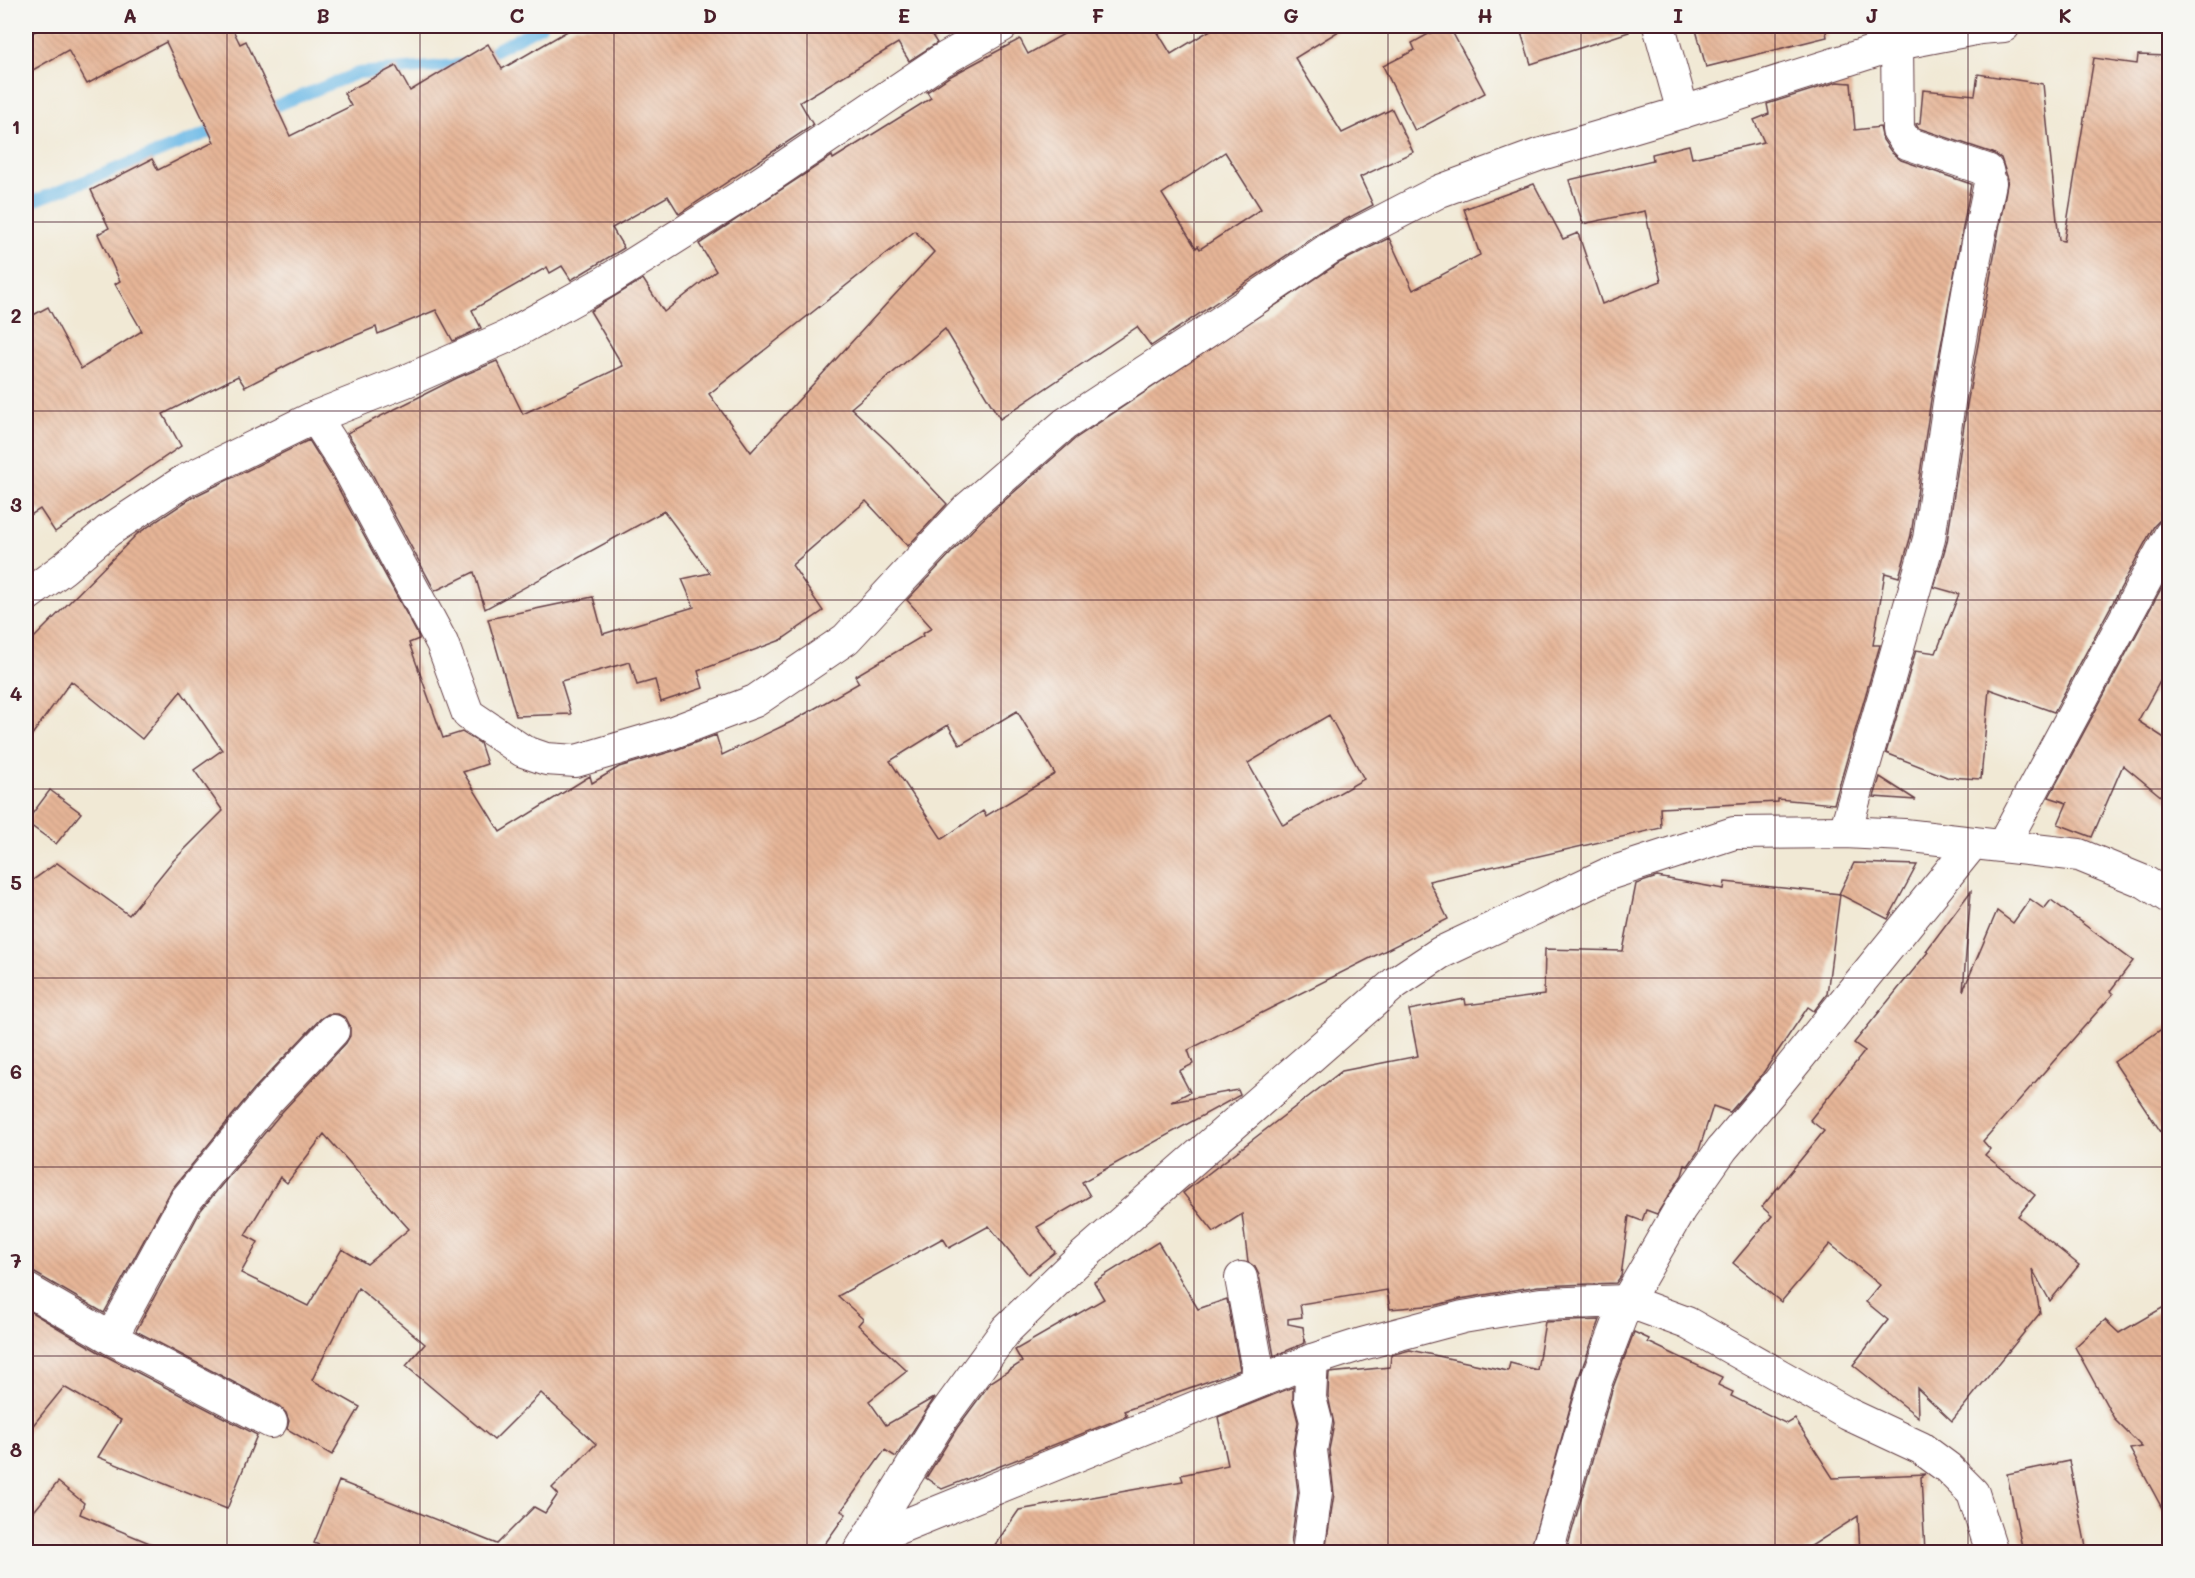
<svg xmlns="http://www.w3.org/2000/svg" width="2195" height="1578" font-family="Mali,sans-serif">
<defs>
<pattern id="building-back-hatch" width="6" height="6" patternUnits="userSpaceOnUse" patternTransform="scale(1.5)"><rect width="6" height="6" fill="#e6b597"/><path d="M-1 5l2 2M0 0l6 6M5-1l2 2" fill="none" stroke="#c79b82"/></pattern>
</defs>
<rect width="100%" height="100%" fill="#f6f6f2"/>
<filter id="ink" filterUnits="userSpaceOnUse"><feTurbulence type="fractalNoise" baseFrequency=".0167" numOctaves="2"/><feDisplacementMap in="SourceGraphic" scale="12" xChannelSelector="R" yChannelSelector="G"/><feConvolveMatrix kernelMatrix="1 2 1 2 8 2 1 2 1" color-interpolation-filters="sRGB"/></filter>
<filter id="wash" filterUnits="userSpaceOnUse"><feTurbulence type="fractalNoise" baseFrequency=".008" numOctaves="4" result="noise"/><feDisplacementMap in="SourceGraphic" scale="24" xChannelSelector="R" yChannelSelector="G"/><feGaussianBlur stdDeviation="1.35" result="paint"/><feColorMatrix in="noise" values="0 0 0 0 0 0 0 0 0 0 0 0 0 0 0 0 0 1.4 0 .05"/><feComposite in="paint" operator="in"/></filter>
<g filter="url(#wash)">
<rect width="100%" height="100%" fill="#f1e9d5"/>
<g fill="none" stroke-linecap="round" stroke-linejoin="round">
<g stroke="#6dbae7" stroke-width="12">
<polyline points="261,112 358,73 469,64 541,26"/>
<polyline points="26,204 223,127"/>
</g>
</g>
<g id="blocks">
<g fill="url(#building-back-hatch)" fill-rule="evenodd">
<polygon points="45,26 231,26 240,44 246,41 290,136 351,106 344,93 396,66 410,91 488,44 502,69 576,26 928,26 926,26 937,43 909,61 898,43 800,102 813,125 679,214 668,196 612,228 624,248 571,280 562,266 550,273 547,267 472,310 481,328 453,341 436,310 378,334 376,327 301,358 245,387 238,376 163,414 181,446 55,532 40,509 26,518 26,319 48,307 81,369 142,331 115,284 120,281 98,234 109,228 91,190 152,159 158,170 214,142 166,42 87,84 68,50 26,74 26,36"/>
<path d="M1078,26H1154L1171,54L1217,26H1347L1295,58L1342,133L1392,109L1413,152L1360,177L1373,205L1320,233L1151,346L1137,327L1000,419L945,329L851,408L891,445L947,504L908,546L866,501L792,565L823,611L781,640L698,671L703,688L661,702L655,680L637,685L630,662L561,681L571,714L516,716L488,619L593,597L603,634L694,607L682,579L710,573L664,511L485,609L474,572L435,591L364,459L347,433L457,378L497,361L523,414L623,366L590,311L643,279L664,312L716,271L699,244L832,156L833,159L931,98L927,92L949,77L1020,39L1028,54ZM1225,152L1261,209L1200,249L1198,246L1196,248L1162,194ZM915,231L934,252L751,452L709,394Z"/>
<polygon points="1443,26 1449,26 1485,93 1415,131 1383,66 1415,50 1412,43"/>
<polygon points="1519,26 1628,26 1629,32 1531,64"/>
<polygon points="1695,26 1825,26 1827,37 1706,67"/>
<polygon points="2138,55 2169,56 2169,517 2160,520 2154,526 2054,712 1989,689 1981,779 1947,777 1886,753 1916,650 1936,653 1959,594 1934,587 1947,542 1967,405 2008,179 2001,158 1993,153 1918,128 1916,124 1920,123 1923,90 1975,95 1978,74 2043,84 2059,240 2064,241 2094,58 2137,64"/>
<path d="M1837,82L1851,83L1855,130L1880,127L1883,140L1892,153L1901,160L1971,184L1931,399L1911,535L1899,577L1885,573L1873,645H1880L1834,804L1778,799V802L1660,808L1661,828L1429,881L1448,919L1188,1050L1193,1064L1179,1071L1190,1092L1171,1102L1238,1090L1240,1095L1082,1182L1090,1196L1037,1227L1055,1252L1028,1274L989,1226L949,1248L943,1238L838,1296L863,1319L858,1325L907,1371L869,1401L886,1425L935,1397L896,1457L885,1450L841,1511L846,1514L819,1552H337L314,1543L339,1481L497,1544L534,1507L545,1513L558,1494L552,1488L596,1444L541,1393L494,1440L406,1366L425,1344L358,1288L312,1380L360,1407L332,1455L287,1429L289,1421L286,1413L279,1406L136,1331L201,1210L282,1112L346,1043L350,1036V1026L346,1018L338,1014H328L320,1019L254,1089L172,1189L104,1313L35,1273L26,1271V885L57,863L129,915L171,863L223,811L194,770L222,750L181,691L142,739L71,681L26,743V646L137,534L193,497L309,440L332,477L419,637V639L409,643L443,738L462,732L480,743L487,764L463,772L500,832L590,776L592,783L619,767L673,751L716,735L722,755L791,722L859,683L855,676L923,636L922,634L932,628L907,600L981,521L1076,438L1339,263L1389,238L1413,290L1480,255L1464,209L1534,184L1563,239L1578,233L1602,304L1661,281L1645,211L1583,224L1569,180L1653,160L1652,154L1689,145L1692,158L1764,142L1754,120L1769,114L1767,104ZM1017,711L1055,774L986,816L983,811L942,839L890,761L948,725L960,745ZM1329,715L1364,779L1283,825L1248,763ZM324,1134L409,1229L367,1264L342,1249L308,1306L241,1273L258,1242L245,1235L280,1177L287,1183Z"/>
<polygon points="2169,574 2169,665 2138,721 2169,741 2169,803 2123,765 2092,837 2058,824 2067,803 2049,797"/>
<polygon points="1880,777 1916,800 1874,797"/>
<polygon points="50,790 81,813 56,844 26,822"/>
<polygon points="1854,863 1917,865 1888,919 1839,894"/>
<polygon points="1657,877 1724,889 1725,882 1840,894 1827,994 1814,1011 1808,1007 1761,1076 1730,1112 1713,1106 1699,1150 1688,1166 1685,1165 1682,1175 1657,1214 1646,1210 1642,1221 1629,1216 1621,1276 1616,1283 1538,1286 1460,1299 1437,1305 1390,1309 1387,1290 1300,1304 1302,1317 1288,1319 1288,1324 1303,1327 1305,1343 1274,1356 1259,1275 1255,1267 1248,1262 1242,1214 1214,1232 1183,1193 1342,1071 1418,1056 1409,1010 1465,999 1466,1005 1544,995 1545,949 1623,951 1636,884"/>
<polygon points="1971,891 1963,991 1997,911 2013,923 2030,899 2044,909 2051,900 2133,961 2110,991 2113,994 1983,1141 1990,1149 1985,1155 2035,1195 2018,1216 2079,1265 2050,1301 2032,1269 2040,1313 1952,1421 1917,1388 1918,1417 1853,1365 1888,1320 1866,1302 1880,1285 1830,1244 1781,1302 1733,1263 1772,1216 1762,1207 1824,1131 1810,1120 1865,1051 1854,1043 1928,952 1926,951"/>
<polygon points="2169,1024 2169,1144 2114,1062"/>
<polygon points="1158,1242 1198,1309 1227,1299 1240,1370 1124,1411 1127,1416 942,1489 926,1478 957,1428 991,1382 1022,1362 1015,1350 1104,1299 1094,1282"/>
<polygon points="2169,1304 2169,1521 2130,1449 2142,1447 2115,1420 2075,1347 2105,1320 2119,1333"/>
<polygon points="26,1309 102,1354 257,1435 227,1509 98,1457 121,1420 64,1387 26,1434"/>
<polygon points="1600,1320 1578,1379 1530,1552 1325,1552 1334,1494 1329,1450 1334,1424 1328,1396 1329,1373 1390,1367 1391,1355 1410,1350 1508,1371 1510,1363 1537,1370 1545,1322"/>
<polygon points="1634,1332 1649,1339 1648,1342 1722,1377 1718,1385 1733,1392 1731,1396 1787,1424 1795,1419 1833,1478 1926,1474 1921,1477 1925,1552 1860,1552 1858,1516 1802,1552 1566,1552 1612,1390"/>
<polygon points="1293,1387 1293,1402 1298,1422 1293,1452 1298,1492 1291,1543 1293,1552 990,1552 1019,1510 1183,1481 1181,1475 1228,1465 1218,1417"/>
<polygon points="2069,1461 2087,1552 2023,1552 2007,1474"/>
<polygon points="58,1482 84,1503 80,1514 171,1552 26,1552 26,1521"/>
</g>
</g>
</g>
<g filter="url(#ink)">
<use href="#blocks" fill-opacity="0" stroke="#633d44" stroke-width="1.5"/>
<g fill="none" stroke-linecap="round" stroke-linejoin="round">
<g stroke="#633d44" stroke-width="34">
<g id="minor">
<polyline points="1659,26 1683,112"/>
<polyline points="315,417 348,468 442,643 468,714 523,751 546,759 576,761 668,734 755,701 846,639 968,508 1065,424 1209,330 1330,248 1440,191 1538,155 1683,112 1897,44 1980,28 2004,26"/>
<polyline points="26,596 64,568 108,531 184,481 315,417 406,381 506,337 605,282 741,196 939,62 1002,26"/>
<polyline points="1845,832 1929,539 1949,402 1969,287 1990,183 1987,170 1907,143 1898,130 1897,44"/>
<polyline points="2003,845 2170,535"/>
<polyline points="1241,1278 1260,1381"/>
<polyline points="26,1289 111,1338 271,1422"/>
<polyline points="111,1338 186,1200 268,1100 333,1031"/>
<polyline points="866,1541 1312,1360 1362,1344 1463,1317 1541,1304 1627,1301 1687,1323 1848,1414 1921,1448 1948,1468 1973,1493 1992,1552"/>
<polyline points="1309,1545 1316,1492 1311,1450 1316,1421 1310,1398 1312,1360"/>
<polyline points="859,1552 942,1418 1007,1329 1073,1265 1395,983 1440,953 1608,874 1734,833 1845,832 1904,835 2079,855 2145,882 2170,898"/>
<polyline points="1547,1552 1595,1384 1627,1301 1680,1209 1722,1149 1779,1082 1973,843"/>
</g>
</g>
<use href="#minor" stroke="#fff" stroke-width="32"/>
</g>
</g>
<path fill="none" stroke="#4a1f2b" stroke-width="1.5" stroke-opacity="0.55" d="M227,26V1552M420,26V1552M614,26V1552M807,26V1552M1001,26V1552M1194,26V1552M1388,26V1552M1581,26V1552M1775,26V1552M1968,26V1552M26,222H2170M26,411H2170M26,600H2170M26,789H2170M26,978H2170M26,1167H2170M26,1356H2170"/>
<rect width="2195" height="1578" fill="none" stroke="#f6f6f2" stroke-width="66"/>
<rect x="33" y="33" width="2129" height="1512" fill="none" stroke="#4a1f2b" stroke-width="2"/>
<g font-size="20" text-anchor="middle" font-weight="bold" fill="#4a1f2b">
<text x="130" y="23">A</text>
<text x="323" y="23">B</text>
<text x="517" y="23">C</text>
<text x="710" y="23">D</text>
<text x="904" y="23">E</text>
<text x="1098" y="23">F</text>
<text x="1291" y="23">G</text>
<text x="1485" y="23">H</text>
<text x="1678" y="23">I</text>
<text x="1872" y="23">J</text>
<text x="2065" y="23">K</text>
<text x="16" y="134">1</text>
<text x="16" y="323">2</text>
<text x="16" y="512">3</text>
<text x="16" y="701">4</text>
<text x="16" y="890">5</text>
<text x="16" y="1079">6</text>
<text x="16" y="1268">7</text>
<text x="16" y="1457">8</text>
</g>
</svg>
